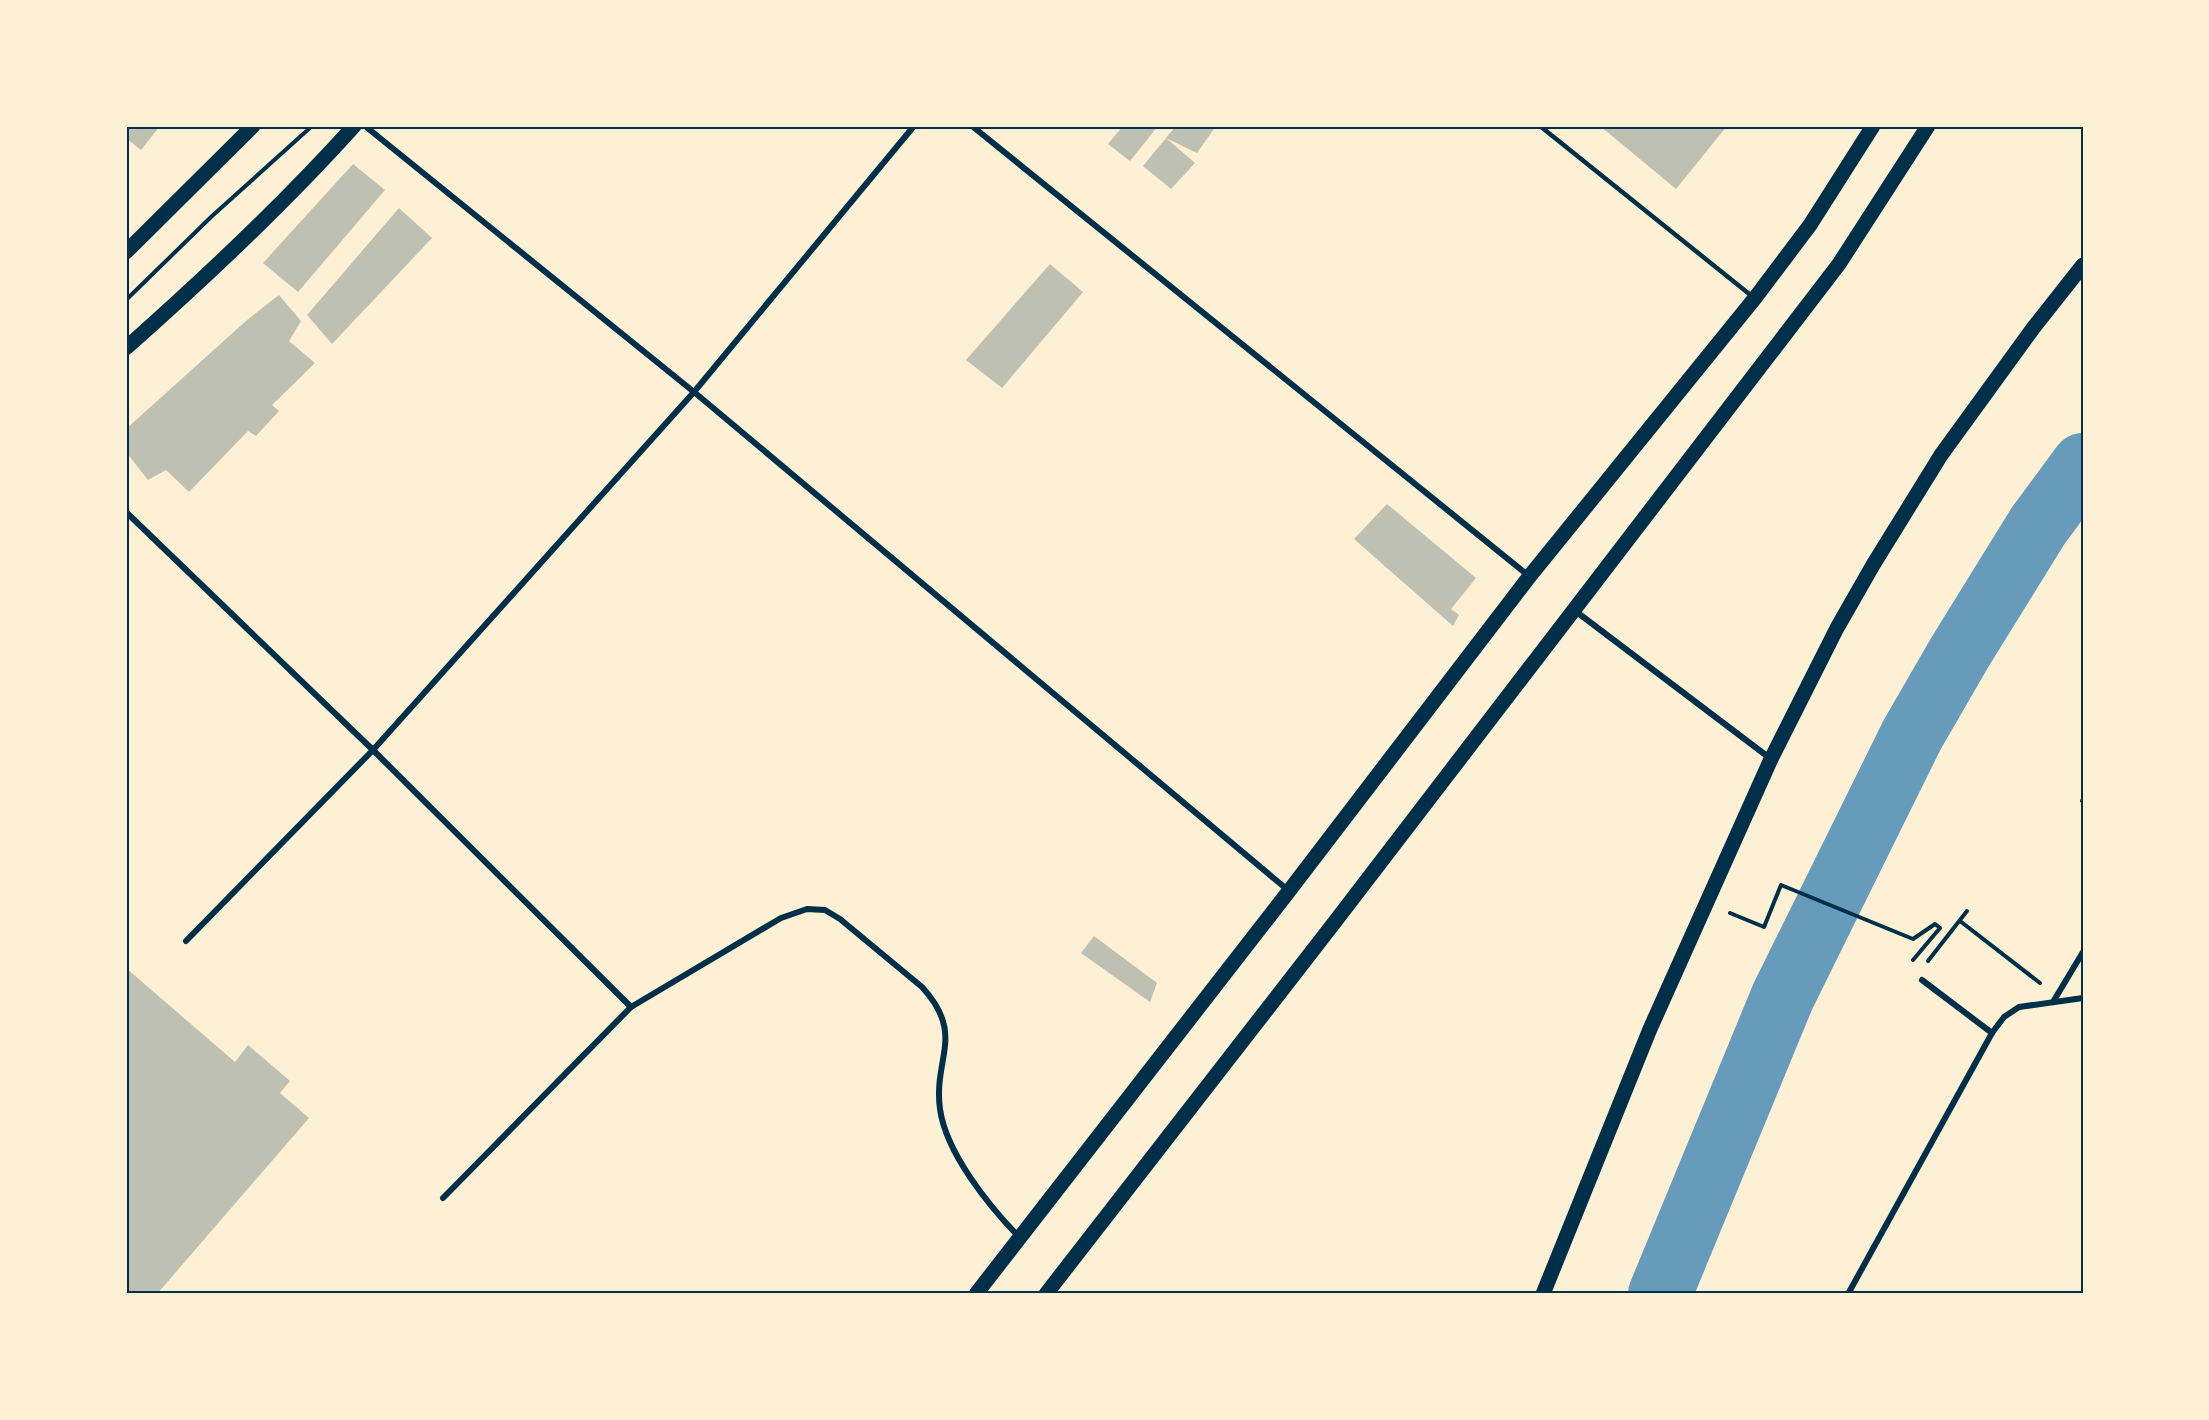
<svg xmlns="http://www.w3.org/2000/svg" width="2209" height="1420" font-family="Figtree,sans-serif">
<rect width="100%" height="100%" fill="#fdf0d5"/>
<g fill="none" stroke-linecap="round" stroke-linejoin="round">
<polyline stroke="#669bbc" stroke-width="64" points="1660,1294 1783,996 1912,735 1960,652 2038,526 2083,465"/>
</g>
<g fill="#bec0b2">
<polygon points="126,126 160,126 141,150 126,138"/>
<polygon points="1123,126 1158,126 1130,161 1108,144"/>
<polygon points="1176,126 1216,126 1197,153 1166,138"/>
<polygon points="1600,126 1727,126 1676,189"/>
<polygon points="1166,138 1195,163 1171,189 1143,166"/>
<polygon points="353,164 385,190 298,292 263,263"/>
<polygon points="399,208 432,238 332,344 307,315"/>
<polygon points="1050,264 1083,292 1002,388 966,360"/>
<polygon points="279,295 301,321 289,341 315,363 272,405 279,411 256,436 248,431 189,492 166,470 148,480 126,452 126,429 247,320"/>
<polygon points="1387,504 1476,578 1451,609 1459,615 1453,626 1354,539"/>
<polygon points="1094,936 1157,983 1150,1002 1081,953"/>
<polygon points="126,968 235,1062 248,1045 290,1081 280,1093 309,1118 157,1294 126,1294"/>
</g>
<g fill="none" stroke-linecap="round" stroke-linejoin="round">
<g stroke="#003049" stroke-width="4">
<polyline points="126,300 211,217 312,126"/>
<polyline points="2082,801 2083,799"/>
<polyline points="1730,913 1764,927 1781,885 1913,939 1935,924 1940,928 1913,960"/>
<polyline points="1960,921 2040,983"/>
<polyline points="1928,961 1967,911"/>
</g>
<polyline stroke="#003049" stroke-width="4.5" points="1540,126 1753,297"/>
<g stroke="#003049" stroke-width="6">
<polyline points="365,126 694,392 1289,891"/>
<polyline points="972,126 1529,576"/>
<polyline points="126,512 373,750 631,1007"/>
<polyline points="1574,610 1771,759"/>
<polyline points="186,941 373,750 694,392 914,126"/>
<polyline points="1922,980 1992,1033 2004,1017 2019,1007 2083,998"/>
<polyline points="2053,1002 2083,952"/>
<path d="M443,1198L631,1007L781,918L807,909L825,910L840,919L922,987C966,1035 933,1058 940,1109C946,1153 989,1206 1019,1237"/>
<polyline points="1848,1294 1992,1033"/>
</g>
<g stroke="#003049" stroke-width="15">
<polyline points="126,252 253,126"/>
<path d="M126,348C205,278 283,205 354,126"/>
<polyline points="976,1294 1289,891 1529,577 1755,298 1810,225 1873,126"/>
<polyline points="1046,1294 1334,923 1839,264 1928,126"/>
<polyline points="1543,1294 1650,1029 1771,759 1837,628 1873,565 1941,455 2034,327 2083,265"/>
</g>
</g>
<rect width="2209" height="1420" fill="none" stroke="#fdf0d5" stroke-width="255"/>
<rect x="128" y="128" width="1954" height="1164" fill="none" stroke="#003049" stroke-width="2"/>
</svg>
